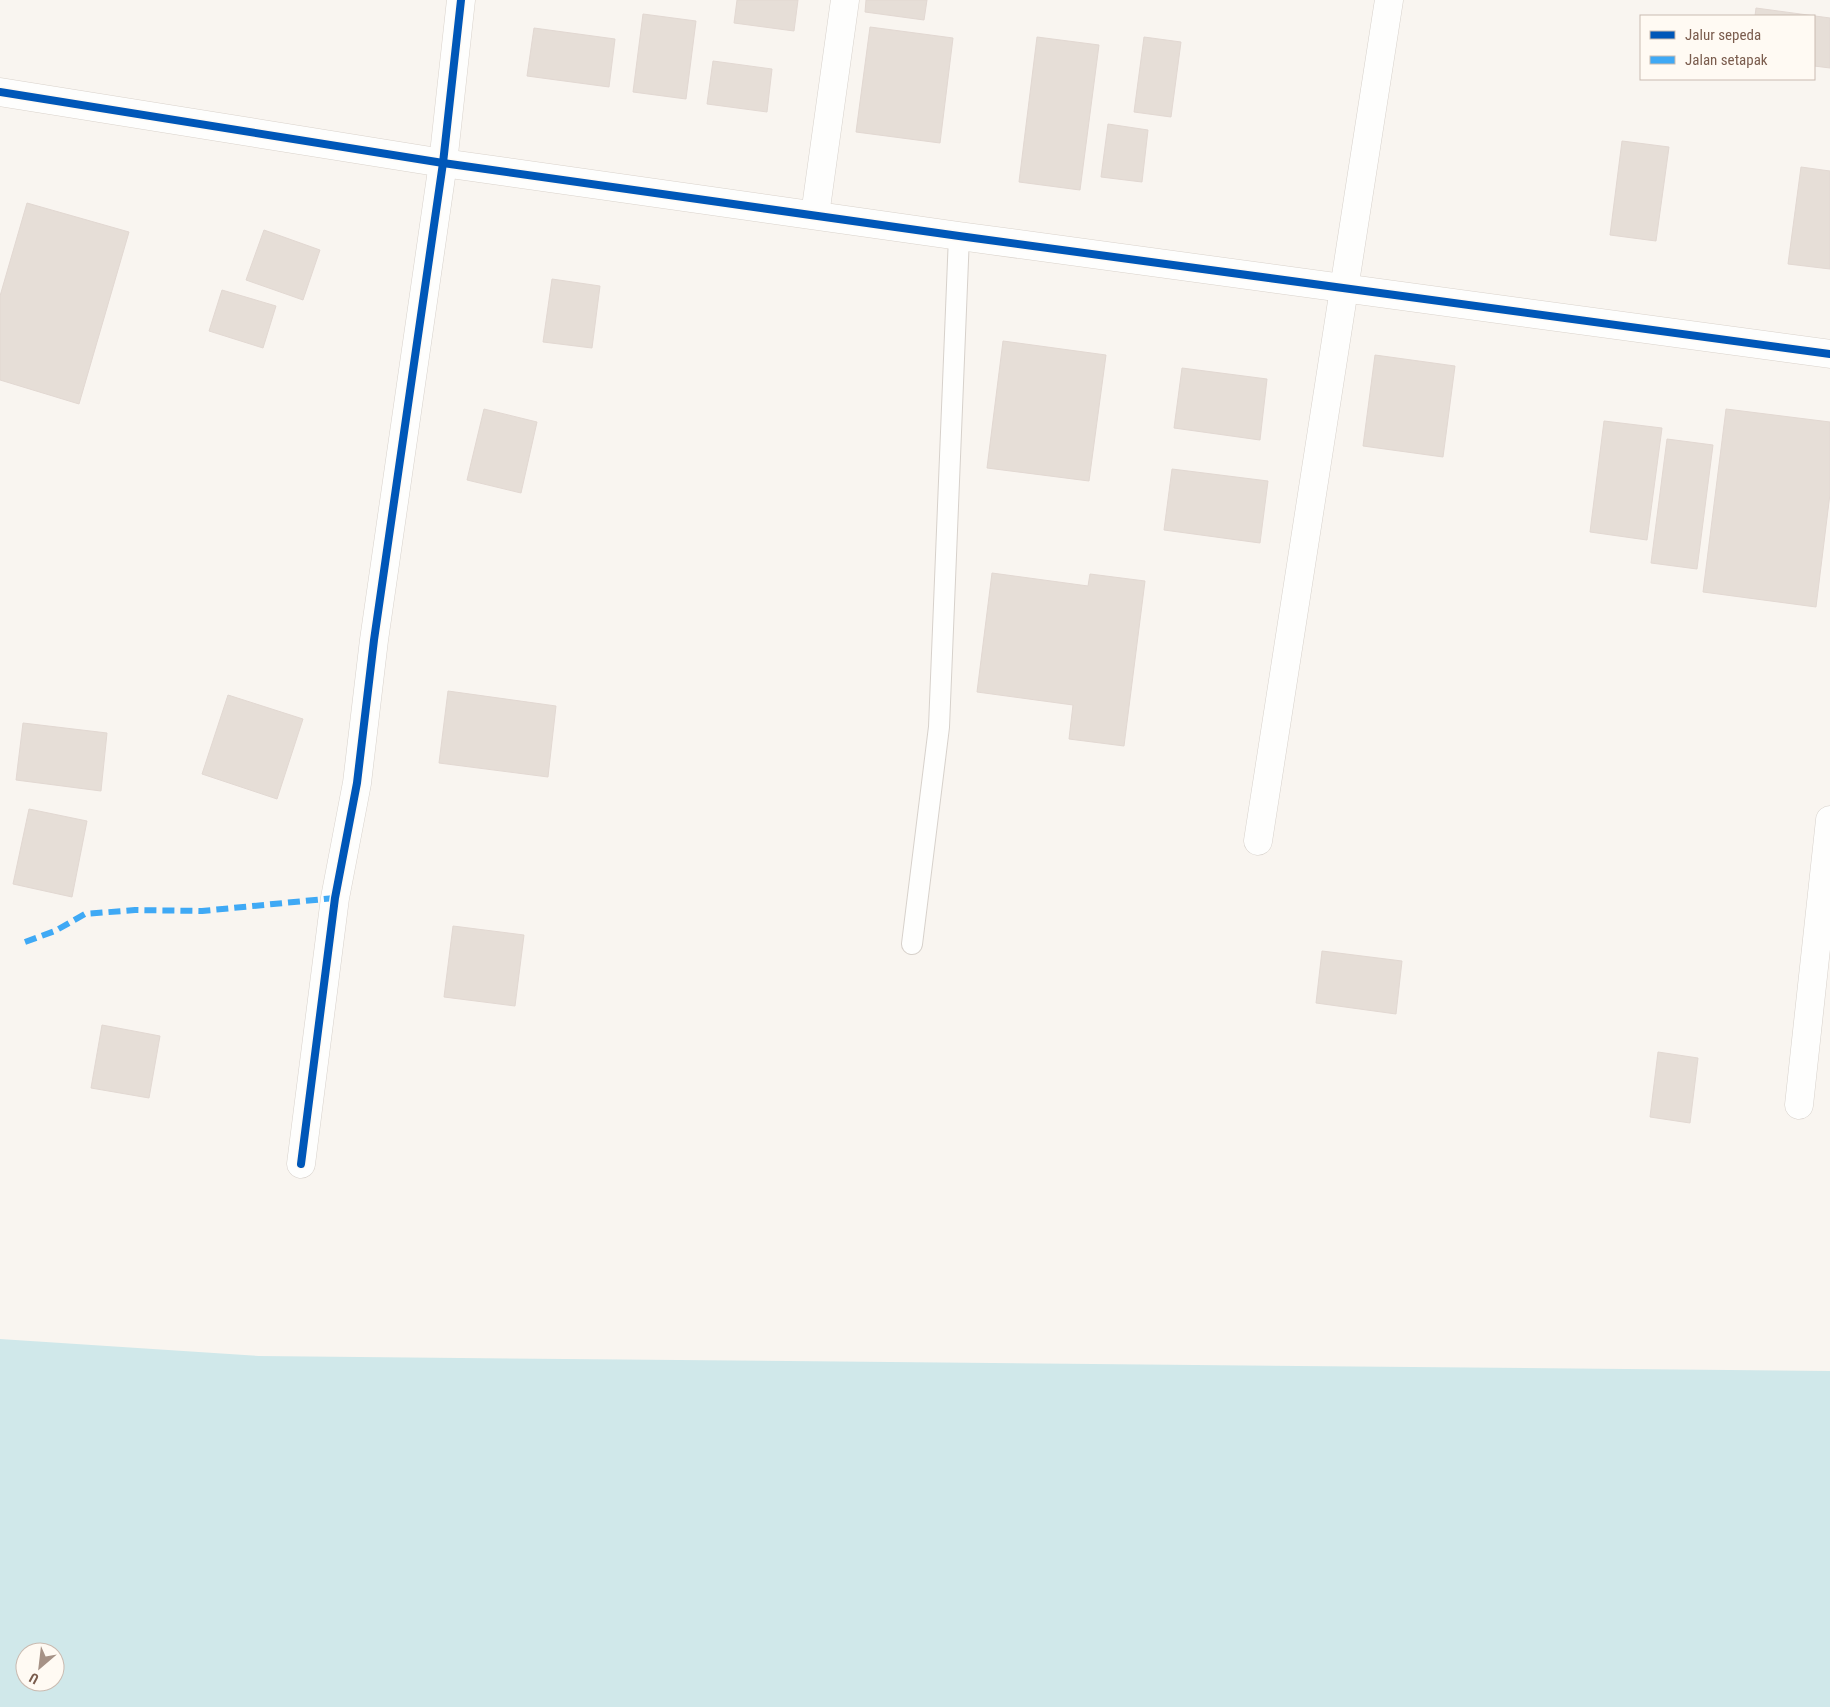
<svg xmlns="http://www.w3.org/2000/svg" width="1830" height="1707" font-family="'Roboto Condensed',sans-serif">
<rect width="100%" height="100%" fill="#f9f5f0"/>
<path fill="#d0e8ea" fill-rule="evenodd" d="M0,1339L259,1356L1830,1371V1707H0ZM25,1652H55V1682H25Z"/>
<g fill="#e6ded7" stroke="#e2d8d2">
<polygon points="737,0 798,0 794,31 734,23"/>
<polygon points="866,0 927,0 924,20 865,12"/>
<polygon points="1756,8 1830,18 1830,68 1814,66 1814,16 1755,16"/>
<polygon points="643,14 696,21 686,99 633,92"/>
<polygon points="870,27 953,38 940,143 856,132"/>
<polygon points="534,28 615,39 609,87 527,76"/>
<polygon points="1037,37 1099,45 1080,190 1019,182"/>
<polygon points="1144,37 1181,42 1171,117 1134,112"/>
<polygon points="713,61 772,69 767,112 707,104"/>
<polygon points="1108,124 1148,130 1142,182 1101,177"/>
<polygon points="1622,141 1669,147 1656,241 1610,235"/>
<polygon points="1801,167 1830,171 1830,269 1788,264"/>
<polygon points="27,203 129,232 79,404 0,380 0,296"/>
<polygon points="264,230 320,250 303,300 246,280"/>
<polygon points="552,279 600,286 592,348 543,342"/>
<polygon points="222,290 276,306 263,348 209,331"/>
<polygon points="1003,341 1106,355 1089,481 987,468"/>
<polygon points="1375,355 1455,366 1443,457 1363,446"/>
<polygon points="1182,368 1267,379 1260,440 1174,428"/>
<polygon points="484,409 537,422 521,493 467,480"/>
<polygon points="1726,409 1830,422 1830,494 1816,607 1703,592"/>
<polygon points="1604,421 1662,428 1647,540 1590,532"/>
<polygon points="1667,439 1713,445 1697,569 1651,563"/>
<polygon points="1172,469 1268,481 1260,543 1164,530"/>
<polygon points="992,573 1088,586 1090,574 1145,581 1124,746 1069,739 1073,705 977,692"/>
<polygon points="448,691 556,706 548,777 439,763"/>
<polygon points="228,695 303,719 277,799 202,774"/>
<polygon points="23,723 107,733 101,791 16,780"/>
<polygon points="29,809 87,821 72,897 13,884"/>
<polygon points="453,926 524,935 515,1006 444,997"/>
<polygon points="1322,951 1402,961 1396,1014 1316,1003"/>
<polygon points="102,1025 160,1036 149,1098 91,1088"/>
<polygon points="1658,1052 1698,1058 1690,1123 1650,1117"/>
</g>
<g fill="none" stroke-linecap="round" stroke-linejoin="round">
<g stroke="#d7d1cb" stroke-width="22">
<polyline id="lane" points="912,944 939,727 959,236"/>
</g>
<g stroke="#d7d1cb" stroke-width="29">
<g id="street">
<polyline points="815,215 845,0"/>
<polyline points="1258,841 1389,0"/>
<polyline points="1799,1105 1830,820"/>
<polyline points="301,1164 335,898 357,783 374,640 443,163"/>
</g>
</g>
<g stroke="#d9d2cb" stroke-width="29">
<g id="secondary">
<polyline points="0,92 443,163 959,236 1830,354"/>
<polyline points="443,163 461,0"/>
</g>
</g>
<use href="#lane" stroke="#fefefd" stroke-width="20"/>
<use href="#street" stroke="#fefefd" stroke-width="28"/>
<use href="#secondary" stroke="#fefefd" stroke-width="28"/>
<polyline stroke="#3fa9f5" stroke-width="6" stroke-dasharray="12 6" stroke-linecap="butt" points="25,942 55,931 85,914 135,910 202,911 335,898"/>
<g stroke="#fffaf3" stroke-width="11">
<g id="cycleway">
<polyline points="0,92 443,163 959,236 1830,354"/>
<polyline points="301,1164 335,898 357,783 374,640 443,163 461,0"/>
</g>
</g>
<use href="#cycleway" stroke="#0057b8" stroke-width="8"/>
</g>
<rect x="1640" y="15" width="175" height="65" fill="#fffaf3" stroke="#cabbb1"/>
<rect x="1650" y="31" width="25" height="8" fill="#0057b8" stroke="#cabbb1"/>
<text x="1685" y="40" font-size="15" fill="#7a5c4d">Jalur sepeda</text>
<rect x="1650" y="56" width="25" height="8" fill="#3fa9f5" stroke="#cabbb1"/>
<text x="1685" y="65" font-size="15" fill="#7a5c4d">Jalan setapak</text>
<g transform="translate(40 1667) rotate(208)"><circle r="24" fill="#fffaf3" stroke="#cabbb1"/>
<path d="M0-4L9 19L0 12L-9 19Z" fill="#a69286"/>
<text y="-8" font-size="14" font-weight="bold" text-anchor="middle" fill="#7a5c4d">U</text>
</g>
</svg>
